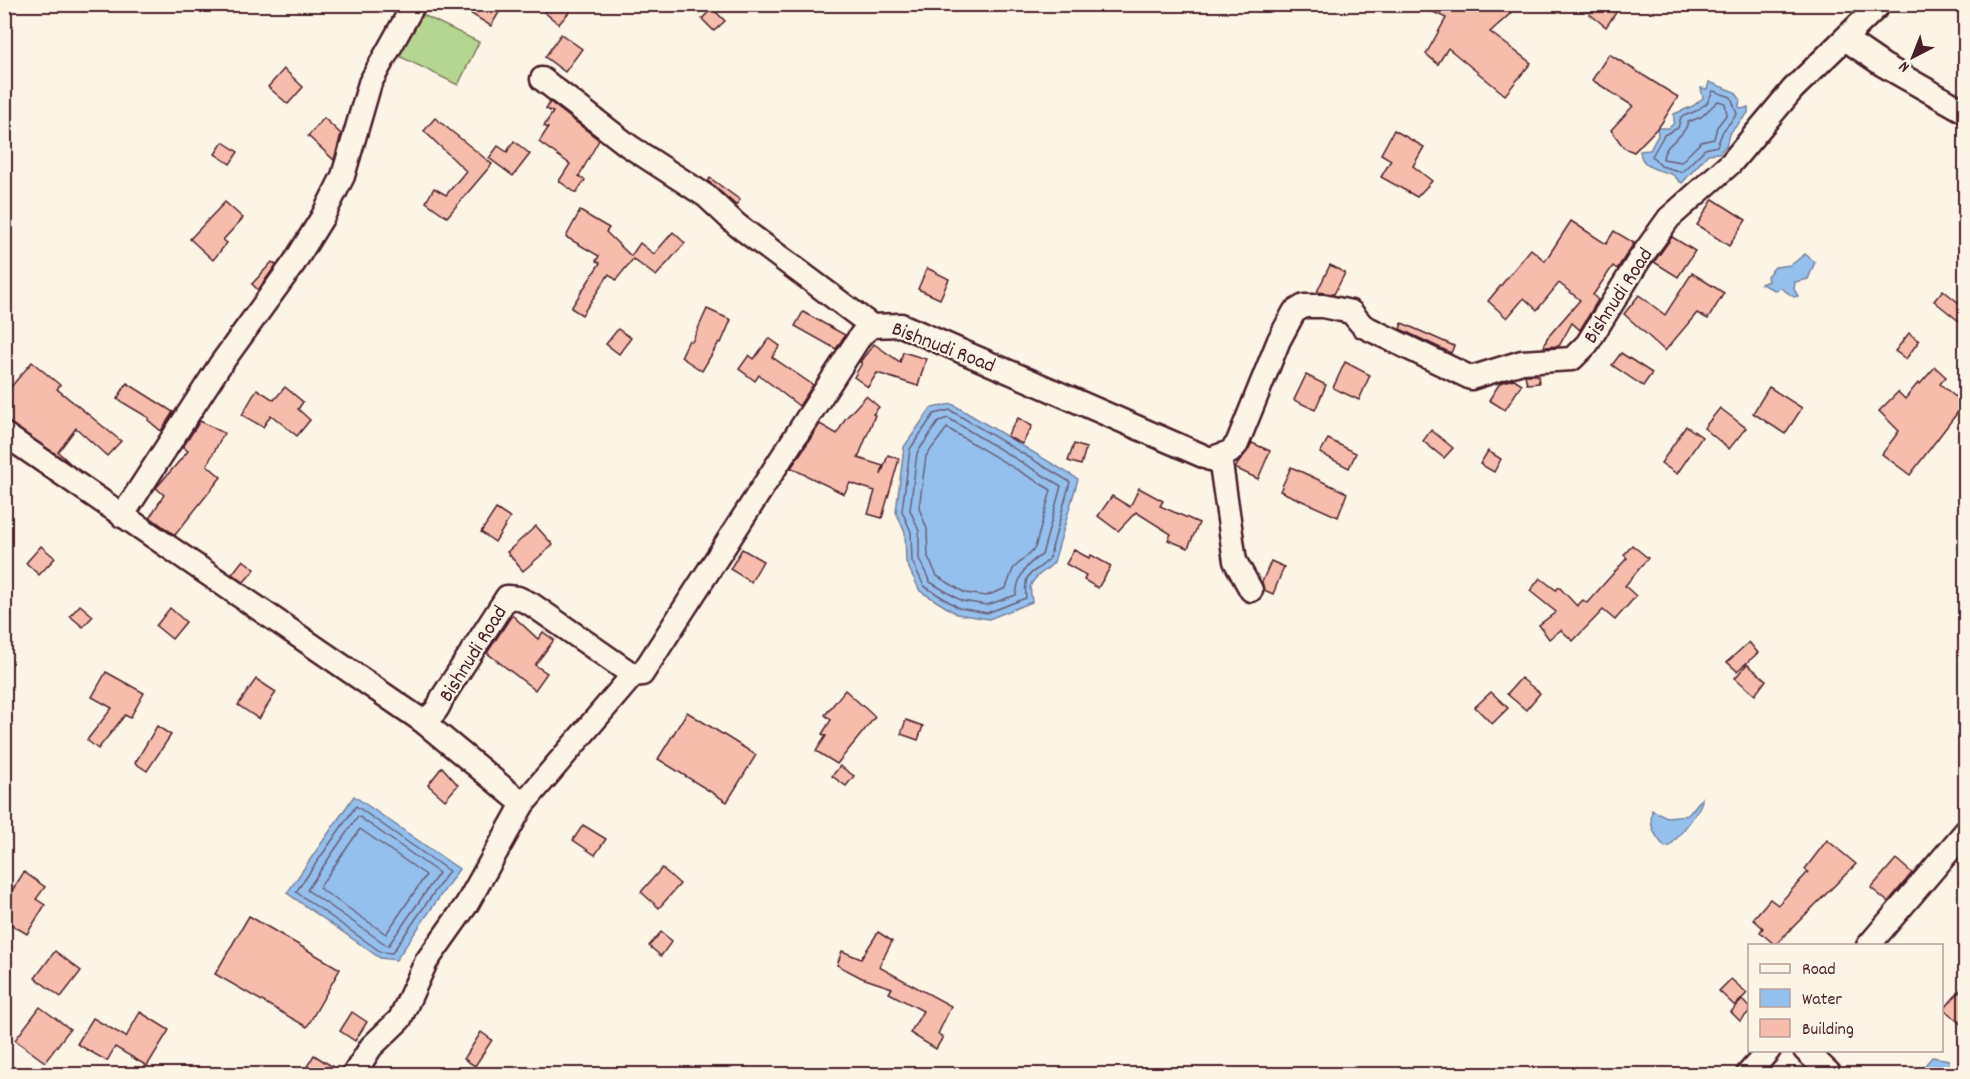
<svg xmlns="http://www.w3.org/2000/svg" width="1970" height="1079" font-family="Dekko,sans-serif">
<rect width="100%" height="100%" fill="#fcf5e5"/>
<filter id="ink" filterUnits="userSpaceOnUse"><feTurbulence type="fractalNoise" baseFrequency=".0167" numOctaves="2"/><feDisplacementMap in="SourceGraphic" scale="12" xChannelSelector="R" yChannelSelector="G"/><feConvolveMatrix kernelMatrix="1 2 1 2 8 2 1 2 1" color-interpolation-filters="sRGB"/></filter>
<g filter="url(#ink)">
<polygon fill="#b5d690" stroke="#807a5e" stroke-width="1.5" points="415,11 479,42 458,85 395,54"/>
<g fill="#94c0ed" stroke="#76809f" stroke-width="1.5">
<path d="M1709,82L1735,92L1740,99L1739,107L1742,109L1748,107V113L1729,134L1726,146L1719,153L1708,154L1682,183C1677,181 1676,175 1671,174C1659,170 1641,168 1640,151L1650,150L1658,135L1657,128H1669L1674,123V114L1693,106L1703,98L1701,88L1707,89Z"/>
<polygon points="1805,254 1815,262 1808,279 1795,282 1794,289 1798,296 1794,297 1779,287 1777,291 1761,284 1768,281 1767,276 1775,267 1791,265"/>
<path d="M952,404L1078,479L1054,562C1046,572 1035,574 1030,587L1032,602L989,619L957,614L920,591L906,562L905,533L896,512L904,447L931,408Z"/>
<polygon points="354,796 459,869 396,960 380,958 287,893"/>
<path d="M1702,798C1704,807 1677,838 1670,846L1665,847C1654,835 1649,826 1652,810L1667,817L1688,815Z"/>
<polygon points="1932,1057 1949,1060 1949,1068 1939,1074 1912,1074 1921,1070"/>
</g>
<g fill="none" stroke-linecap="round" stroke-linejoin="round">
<g stroke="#685f79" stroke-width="1.5">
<polygon points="1713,91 1731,97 1737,114 1723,131 1717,146 1705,149 1682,172 1661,166 1652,156 1664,135 1678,128 1681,117 1696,111 1707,103"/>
<path d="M1718,101L1725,103L1727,114L1717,127L1714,139L1701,142L1681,162L1663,159C1664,142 1684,139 1688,122L1701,117Z"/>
<path d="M950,410L1070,482L1049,559C1034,576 1023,568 1026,598L987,613L959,608L924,586L912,561L911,532L902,511L910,449L934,414Z"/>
<path d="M948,418L1061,486L1042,555C1025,564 1018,577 1016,595L987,605L962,601L930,582L919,559V531L910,510L917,453L939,421Z"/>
<polygon points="947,428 1051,490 1035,548 1013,569 1006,588 986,596 965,593 937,576 928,557 927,529 919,508 926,456"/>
<polygon points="356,806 449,871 392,953 381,952 296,892"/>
<polygon points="358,816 439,873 388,946 307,890"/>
<polygon points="360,829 426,875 386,934 319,888"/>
</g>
</g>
<g fill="#f6bdac" stroke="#4a1f2b" stroke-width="1.5">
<polygon points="455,4 504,4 491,26"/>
<polygon points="550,4 576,4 559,24 544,12"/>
<polygon points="1416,4 1497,4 1511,13 1490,32 1531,63 1505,95 1448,48 1438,64 1426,54 1446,18"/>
<polygon points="1577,4 1622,4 1606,27"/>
<polygon points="712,8 725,21 714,31 702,19"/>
<polygon points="561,34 582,49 565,72 545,57"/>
<polygon points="1609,54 1678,97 1661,124 1634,152 1624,148 1611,130 1633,106 1592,80"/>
<polygon points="284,69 303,87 288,104 268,87"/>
<polygon points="550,102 599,140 579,176 585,180 576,193 559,181 570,164 539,142 548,128 544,126 553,112 546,109"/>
<polygon points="324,118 341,134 334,160 308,136"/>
<polygon points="435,118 492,164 447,217 426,202 434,188 446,195 466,171 424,131"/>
<polygon points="1394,130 1424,147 1413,166 1432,181 1417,197 1381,177 1391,160 1381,154"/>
<polygon points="514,141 530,154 513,176 489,158 498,146 507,152"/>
<polygon points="223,142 238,152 230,164 215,154"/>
<polygon points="710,178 740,200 736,205 708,181"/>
<polygon points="1713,199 1746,220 1729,246 1697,225"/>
<polygon points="225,202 243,218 223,240 227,243 213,260 190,239"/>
<polygon points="580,211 609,228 606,232 631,256 640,243 654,254 673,232 685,243 656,276 633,259 616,280 609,274 582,315 571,308 600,263 596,261 599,256 566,237"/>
<polygon points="1571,221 1606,244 1614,231 1634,243 1617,269 1613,266 1593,295 1598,300 1580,330 1572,323 1559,346 1544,347 1547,338 1580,300 1559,283 1537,310 1524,298 1507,318 1488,301 1531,249 1545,261"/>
<polygon points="1672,237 1695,251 1678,277 1654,262"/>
<polygon points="272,262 276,265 258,290 252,284"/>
<polygon points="1330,265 1345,273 1334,294 1317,292"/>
<polygon points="927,268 949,279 940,299 918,289"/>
<polygon points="1692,273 1724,293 1708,319 1697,313 1665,351 1624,314 1639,295 1665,315"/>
<polygon points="1943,290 1965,308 1965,326 1934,301"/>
<polygon points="707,309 731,320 721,343 719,342 702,371 681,357 689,340 692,342"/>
<polygon points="803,312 845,335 836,349 795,326"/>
<polygon points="1402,323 1454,346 1451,353 1400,329"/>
<polygon points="618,329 631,338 619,354 606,344"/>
<polygon points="1909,333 1919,341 1906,359 1895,351"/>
<polygon points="769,338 780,346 772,357 813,385 799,406 759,375 755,381 739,369 749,355 754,359"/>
<polygon points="874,344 900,362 903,352 926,359 918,386 877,373 868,387 854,377 862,363 860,362"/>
<polygon points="1621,353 1652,373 1643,386 1612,365"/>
<polygon points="32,362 60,385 57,389 121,441 107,456 76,428 58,452 72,465 4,421 4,395"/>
<polygon points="1345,362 1370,375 1359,400 1333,388"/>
<polygon points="1935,367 1946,377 1940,384 1964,404 1910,475 1882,454 1899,431 1879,411 1898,392 1905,399 1918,383 1920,384"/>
<polygon points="1306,375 1326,385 1315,410 1294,400"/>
<polygon points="1525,375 1538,375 1539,383 1527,384"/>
<polygon points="1514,379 1522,384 1505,410 1489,400 1500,383"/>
<polygon points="127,383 173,412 161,431 148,420 149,418 117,399"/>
<polygon points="285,387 303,402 298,409 310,420 297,436 271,415 263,427 242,415 257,389 274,400"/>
<polygon points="1769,387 1802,408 1785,434 1753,413"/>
<polygon points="866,396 879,407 873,414 875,415 858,458 883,466 881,475 888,455 899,459 882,518 868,514 875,491 850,483 844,494 791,468 820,424 837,434 845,419"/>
<polygon points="1720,408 1746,428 1729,449 1704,428"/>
<polygon points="1018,418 1032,426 1022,444 1007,436"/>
<polygon points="200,421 224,433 207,465 221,477 175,535 150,517 164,495 156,488 188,451 183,447"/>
<polygon points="1686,426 1702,437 1677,474 1661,463"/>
<polygon points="1431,430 1453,448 1444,458 1423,441"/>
<polygon points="1328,439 1356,453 1349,468 1320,453"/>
<polygon points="1252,443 1270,451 1258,479 1235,468"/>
<polygon points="1074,444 1086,448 1081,465 1068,461"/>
<polygon points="1488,451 1501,459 1494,472 1480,464"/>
<polygon points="1291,467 1347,493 1338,517 1280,491"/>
<polygon points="1139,488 1163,501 1160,506 1199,523 1188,548 1168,540 1171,534 1136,512 1118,531 1098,516 1112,496 1130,507"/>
<polygon points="496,509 510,518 495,542 481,532"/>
<polygon points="536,526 553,545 523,571 507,552"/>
<polygon points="1632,545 1648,558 1625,586 1636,596 1615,620 1603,610 1573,641 1561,630 1549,639 1539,625 1556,612 1530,591 1540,578 1556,590 1559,587 1577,606 1583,600 1587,603 1627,558 1624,555"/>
<polygon points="41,546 55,558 39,575 26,563"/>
<polygon points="742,549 763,561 751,582 730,569"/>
<polygon points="1074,550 1089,558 1091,555 1111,566 1098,588 1084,580 1086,575 1066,564"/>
<polygon points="243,560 255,569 244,582 232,574"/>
<polygon points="1271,561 1284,567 1273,594 1264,590 1262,582"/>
<polygon points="80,605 93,616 83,627 70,616"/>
<polygon points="170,608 186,622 172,639 156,626"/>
<polygon points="512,615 538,639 543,632 554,640 535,665 547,673 535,690 487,653"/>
<polygon points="1749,642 1758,653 1737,671 1727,662"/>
<polygon points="1747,664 1766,680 1755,695 1735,678"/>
<polygon points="106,672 144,693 130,718 125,715 98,749 87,740 112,708 92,697"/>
<polygon points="1521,678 1540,693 1526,710 1507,694"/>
<polygon points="256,679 276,692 259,719 238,705"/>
<polygon points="845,690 875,717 837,764 816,751 826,736 822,734 831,720 825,715"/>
<polygon points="1491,692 1508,708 1492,724 1475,707"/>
<polygon points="687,712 756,755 727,802 658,759"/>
<polygon points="906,720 923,726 918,740 901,734"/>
<polygon points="157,726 171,735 147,771 135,763"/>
<polygon points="840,766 854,776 846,786 832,776"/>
<polygon points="442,767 458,785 445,800 428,785"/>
<polygon points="583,825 606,839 595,855 573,840"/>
<polygon points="1827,840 1856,864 1775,945 1760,932 1763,928 1753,919 1770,899 1778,905 1808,872 1805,869"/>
<polygon points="1896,859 1912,873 1888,902 1871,888"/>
<polygon points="662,868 680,884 659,908 641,892"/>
<polygon points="24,872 45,887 36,899 45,905 27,934 4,920 4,903"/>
<polygon points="249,916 340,969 307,1027 215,974"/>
<polygon points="661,932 672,941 661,956 649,946"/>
<polygon points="878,932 892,941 879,967 951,1006 938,1034 943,1037 936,1049 910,1033 923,1011 889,993 892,988 862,978 837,965 842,951 861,959"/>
<polygon points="55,951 81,971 61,997 35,978"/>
<polygon points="1731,979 1747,993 1735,1006 1719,991"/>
<polygon points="1965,985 1965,1028 1944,1009"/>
<polygon points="1742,1000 1749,1007 1749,1012 1740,1021 1731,1012"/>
<polygon points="40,1007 70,1029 45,1062 15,1040"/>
<polygon points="140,1012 169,1030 147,1066 115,1047 107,1061 77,1044 93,1018 126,1037"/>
<polygon points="352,1012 367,1022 355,1041 340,1031"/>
<polygon points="481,1032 492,1040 475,1066 464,1059"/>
<polygon points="314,1055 341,1072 341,1074 315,1074 306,1068"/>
</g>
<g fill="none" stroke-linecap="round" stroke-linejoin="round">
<g stroke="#4a1f2b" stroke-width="27">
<g id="minor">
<polyline points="1845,39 1883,65 1966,112"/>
<polyline points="542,79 629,146 706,196 737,225 872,326"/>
<path d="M4,434L421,720C433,716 438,710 442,698L507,597L518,598L531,604L633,675L642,674L861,335L872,326L901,325L1210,459L1230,452L1237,444L1279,340L1294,312L1304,306H1323L1351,312L1363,326L1471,378L1522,362L1572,359L1587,344L1639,260L1669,218L1731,163L1793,89L1880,4"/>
<polyline points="1220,457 1235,561 1251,590"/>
<polyline points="122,516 220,365 294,263 322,218 343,176 370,83 414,4"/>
<polyline points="421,720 523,804"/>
<polyline points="1868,946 1966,831"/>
<polyline points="1805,1050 1830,1074"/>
<polyline points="354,1074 371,1047 400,1019 426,962 467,904 523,804 633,675"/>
<polyline points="1748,1074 1769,1050"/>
</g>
</g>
<use href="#minor" stroke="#fcf5e5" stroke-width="22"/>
</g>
</g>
<g text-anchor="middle" stroke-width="4.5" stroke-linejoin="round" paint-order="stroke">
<g font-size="21" fill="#4a1f2b" stroke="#fcf5e5">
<text transform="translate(1617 295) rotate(-57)" y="7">Bishnudi Road</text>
<text transform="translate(944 346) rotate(21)" y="7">Bishnudi Road</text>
<text transform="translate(472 653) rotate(-58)" y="7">Bishnudi Road</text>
</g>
</g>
<rect width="1970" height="1079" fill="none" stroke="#fcf5e5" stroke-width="24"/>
<rect x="12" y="12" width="1946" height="1055" fill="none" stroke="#4a1f2b" stroke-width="2" filter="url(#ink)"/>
<rect x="1748" y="944" width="195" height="108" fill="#fcf5e5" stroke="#b59f9b" stroke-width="1.5"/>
<rect x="1760" y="964" width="30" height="9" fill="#fcf5e5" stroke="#b59f9b" stroke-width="1.5"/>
<text x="1802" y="974" font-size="18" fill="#4a1f2b">Road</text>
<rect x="1760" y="989" width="30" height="18" fill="#94c0ed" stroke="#b59f9b" stroke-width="1.5"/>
<text x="1802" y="1004" font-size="18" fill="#4a1f2b">Water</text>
<rect x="1760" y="1019" width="30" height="18" fill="#f6bdac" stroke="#b59f9b" stroke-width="1.5"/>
<text x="1802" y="1034" font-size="18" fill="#4a1f2b">Building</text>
<g transform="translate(1913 57) rotate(222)" stroke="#fcf5e5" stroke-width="4.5" paint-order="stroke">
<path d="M0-4.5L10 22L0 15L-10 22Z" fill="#4a1f2b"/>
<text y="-9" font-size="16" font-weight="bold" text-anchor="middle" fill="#4a1f2b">N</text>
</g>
</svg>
